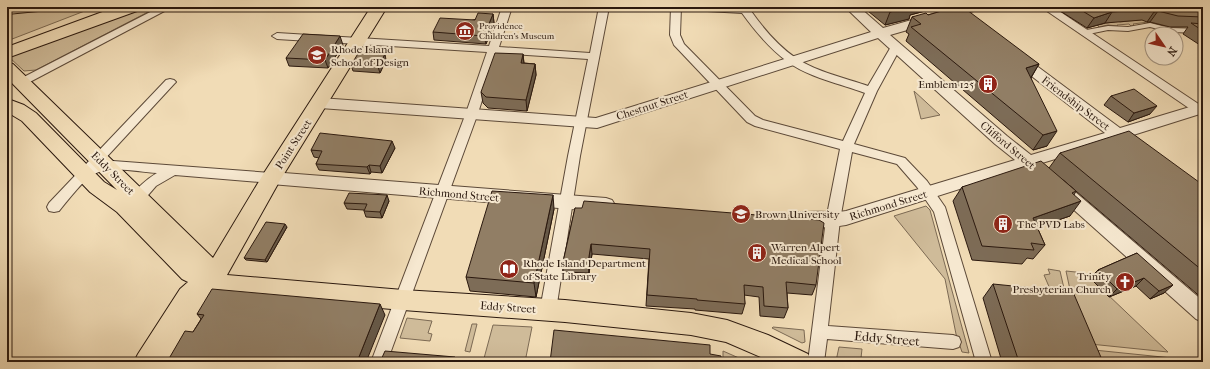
<svg xmlns="http://www.w3.org/2000/svg" width="1210" height="369" font-family="'IM FELL French Canon',serif">
<rect width="100%" height="100%" fill="#f1dcb6"/>
<filter id="stains"><feTurbulence type="fractalNoise" baseFrequency=".005" numOctaves="4"/><feColorMatrix values="0 0 0 0 .2 0 0 0 0 .09 0 0 0 0 .02 0 0 0 .5 -.17"/></filter>
<radialGradient id="worn" r=".72"><stop offset=".6" stop-color="#630" stop-opacity="0"/><stop offset="1" stop-color="#630" stop-opacity=".3"/></radialGradient>
<g fill="#cfbb99" stroke="#7c6a54">
<polygon points="7,7 95,7 7,41"/>
<polygon points="140,8 148,12 36,70 24,71 9,57"/>
<polygon points="1148,19 1148,22 1133,24 1135,26 1131,26 1129,24 1117,25 1118,26 1108,25 1099,27 1097,25 1118,21 1120,22"/>
<polygon points="914,91 940,115 921,119"/>
<polygon points="926,206 930,210 969,353 962,352 956,334 945,279 894,216"/>
<polygon points="1048,269 1060,271 1066,297 1050,289 1044,275 1050,274"/>
<polygon points="1066,271 1085,273 1168,352 1090,344 1072,299"/>
<polygon points="407,318 432,321 428,333 432,334 430,341 400,338"/>
<polygon points="472,324 477,324 470,352 465,351"/>
<polygon points="493,325 532,327 525,362 483,362"/>
<polygon points="773,327 804,330 805,342 802,343 772,328"/>
<polygon points="839,347 862,349 861,358 858,362 836,361"/>
<polygon points="1094,350 1172,358 1176,362 1098,362"/>
<polygon points="723,351 748,362 723,362"/>
</g>
<g fill="none" stroke-linecap="round" stroke-linejoin="round">
<g stroke="#5c4938" stroke-width="2">
<polygon id="pedestrian" points="1150,23 1170,28 1203,29 1203,33 1170,32 1150,27 1128,31 1108,30 1084,35 1080,33 1081,31 1108,26 1128,27"/>
</g>
<g stroke="#5c4938" stroke-width="2">
<g id="minor">
<polygon points="160,7 172,7 26,84 18,84 16,82 18,80"/>
<polygon points="502,7 512,7 499,47 590,53 599,7 609,7 580,156 556,310 553,315 548,317 543,315 540,310 568,156 588,59 497,53 478,113 387,362 371,362 466,113 487,52 277,39 272,36 277,33 489,46"/>
<path d="M671,7H681L680,35L684,44L755,116L763,120L843,141L865,93C841,84 808,77 788,62C770,49 755,31 742,13L690,10L685,7L750,8L751,11C763,28 778,46 796,58C817,72 845,78 868,86L892,45H900L901,47L877,91L854,144L905,158L927,181L945,207L992,362H976L934,212L917,187L897,164L852,152L840,220L828,326L953,335L959,337L961,342L959,347L953,349L827,339L824,362H808L826,220L840,149L755,126L747,122L674,45L670,35Z"/>
<polygon points="1041,7 1053,7 1203,107 1203,116 1199,115"/>
<path d="M170,79L174,80L176,82L174,84L102,162L113,161L271,173L276,175L277,178L276,181L271,183L175,175L156,186L143,201L138,203L133,201L131,198C137,187 147,179 157,173C137,172 105,163 88,178C77,188 68,200 59,211L54,212L49,211L47,207L49,203L166,80Z"/>
</g>
</g>
<g stroke="#5c4938" stroke-width="2">
<g id="tertiary">
<path d="M845,7H859L883,28L958,7H978L977,10L890,35L1007,136L1031,155L1105,133L1012,61L1010,58L1012,55L1017,54L1022,55L1120,128L1203,103V113L1130,136L1133,140L1131,144L1125,145L1115,141L1042,163L1045,168L1043,172L1037,174L1026,168L846,225C829,228 807,229 790,224L787,219L790,214C807,209 828,214 846,211L1015,160L995,144L878,38L597,128L320,108L315,106L312,103L315,100L320,98L596,118L871,32Z"/>
<polygon points="271,172 606,198 612,200 615,205 612,210 606,212 271,184 265,182 263,178 265,174"/>
<polygon points="1061,183 1067,185 1203,301 1203,322 1196,319 1055,193 1052,189 1055,185"/>
</g>
</g>
<g stroke="#2a180e" stroke-width="2">
<polygon id="secondary" points="1193,7 1203,7 1203,13 1198,12"/>
</g>
<g stroke="#2a180e" stroke-width="2">
<polygon id="primary" points="371,7 387,7 279,182 227,275 403,290 565,300 691,313 727,320 768,335 808,354 812,362 772,362 726,342 691,335 565,322 403,310 218,294 180,362 134,362 138,354 180,289 188,282 182,279 117,212 90,192 22,121 7,112 8,99 24,105 36,113 104,182 117,190 7,78 7,63 13,64 213,258 264,173"/>
</g>
<g stroke="#2a180e" stroke-width="2">
<g id="motorway">
<polygon points="7,7 40,7 38,11 7,14"/>
<polygon points="116,7 139,7 137,11 7,58 7,47"/>
</g>
</g>
<use href="#pedestrian" fill="#f6e8d0" fill-rule="evenodd"/>
<use href="#minor" fill="#f6e8d0" fill-rule="evenodd"/>
<use href="#tertiary" fill="#f6e8d0" fill-rule="evenodd"/>
<use href="#secondary" fill="#f6e8d0" fill-rule="evenodd"/>
<use href="#primary" fill="#f1dcb6" fill-rule="evenodd"/>
<use href="#motorway" fill="#f1dcb6" fill-rule="evenodd"/>
</g>
<g fill="#7d6c57" stroke="#2a180e">
<polygon points="863,7 940,7 910,15 909,19 885,25"/>
<polygon points="1054,7 1154,7 1174,11 1203,11 1203,47 1183,34 1188,27 1170,27 1150,22 1147,22 1142,20 1105,23 1087,28"/>
<polygon points="493,14 494,23 486,44 434,40 433,32"/>
<polygon points="928,15 1039,64 1031,78 1047,146 1033,150 906,41 909,34 906,32 912,17"/>
<polygon points="343,45 328,68 289,66 286,58"/>
<polygon points="523,54 524,63 535,64 536,75 527,111 488,108 483,103 481,92"/>
<polygon points="386,60 380,73 353,71 351,65"/>
<polygon points="1111,96 1150,114 1128,122 1104,105"/>
<polygon points="395,148 382,173 371,172 370,174 319,170 316,164 319,158 314,157 311,150"/>
<polygon points="1060,153 1203,185 1203,299 1063,180 1076,191 1074,195 1070,216 1037,227 1045,245 1033,259 1027,258 1022,264 972,260 953,201 962,187 1049,168"/>
<polygon points="389,201 382,218 366,217 364,211 364,210 347,209 344,203"/>
<polygon points="575,208 816,285 812,295 787,293 788,308 784,318 760,316 759,297 744,295 745,304 742,314 695,310 695,309 646,306 649,259 592,254 589,273 563,272 563,262"/>
<polygon points="554,209 536,297 470,291 466,277"/>
<polygon points="287,227 267,262 246,260 244,258"/>
<polygon points="1137,253 1164,293 1150,299 1136,286 1109,297 1090,278 1098,270"/>
<polygon points="993,284 1103,362 1002,362 983,298"/>
<polygon points="197,314 385,315 193,332 201,319"/>
</g>
<g fill="#665847" stroke="#2a180e">
<polygon points="908,7 940,7 910,15 909,19 885,25 890,12"/>
<polygon points="1158,11 1150,22 1147,22 1154,12"/>
<polygon points="1112,12 1105,23 1087,28 1094,18"/>
<polygon points="493,14 494,23 486,44 484,36"/>
<polygon points="340,36 343,45 328,68 325,60"/>
<polygon points="385,54 386,60 380,73 378,67"/>
<polygon points="523,54 524,65 521,63"/>
<polygon points="535,64 536,75 527,111 526,100"/>
<polygon points="1039,64 1030,79 1026,68"/>
<polygon points="1157,106 1150,114 1128,122 1134,113"/>
<polygon points="1057,131 1047,146 1033,150 1043,135"/>
<polygon points="392,141 395,148 382,173 380,166"/>
<polygon points="369,165 371,172 370,174 367,167"/>
<polygon points="387,195 389,201 382,218 380,212"/>
<polygon points="553,195 554,209 536,297 534,283"/>
<polygon points="1081,201 1070,216 1022,232 1033,218"/>
<polygon points="285,224 287,227 267,262 265,260"/>
<polygon points="591,244 592,254 589,273 588,263"/>
<polygon points="1144,278 1136,286 1109,297 1117,289"/>
<polygon points="1173,285 1164,293 1150,299 1159,291"/>
<polygon points="380,304 385,315 366,362 357,362"/>
<polygon points="455,357 457,362 453,362"/>
</g>
<g fill="#917e65" stroke="#2a180e">
<polygon points="884,7 910,7 890,12"/>
<polygon points="955,7 961,7 967,10 1039,64 1026,68 1057,131 1043,135 911,27 921,24 912,17 926,13 928,15"/>
<polygon points="1076,7 1154,7 1174,11 1203,11 1203,17 1178,16 1158,11 1154,12 1149,9 1112,12 1094,18"/>
<polygon points="478,13 493,14 484,36 433,32 440,18 475,20"/>
<polygon points="1191,23 1203,24 1203,31"/>
<polygon points="303,34 340,36 325,60 286,58"/>
<polygon points="359,52 385,54 378,67 351,65"/>
<polygon points="495,53 523,54 521,63 535,64 526,100 486,97 481,92"/>
<polygon points="1134,89 1157,106 1134,113 1111,96"/>
<polygon points="1129,131 1203,185 1203,271 1060,153"/>
<polygon points="320,133 392,141 380,166 369,165 367,167 316,164 322,151 311,150"/>
<polygon points="1041,161 1076,191 1072,193 1081,201 1033,218 1045,245 1031,243 1034,250 982,246 962,187"/>
<polygon points="492,191 553,195 534,283 466,277"/>
<polygon points="349,193 387,195 380,212 364,211 367,204 344,203"/>
<polygon points="584,201 819,220 824,223 816,285 786,282 788,308 764,306 763,287 744,285 745,304 697,300 697,299 647,295 650,249 591,244 588,263 563,262 575,208 582,208"/>
<polygon points="266,222 285,224 265,260 244,258"/>
<polygon points="1137,253 1173,285 1159,291 1144,278 1117,289 1098,270"/>
<polygon points="993,284 1073,292 1103,362 1019,362"/>
<polygon points="212,289 380,304 357,362 167,362 185,331 193,332 204,315 197,314"/>
<polygon points="554,330 710,345 710,354 721,356 721,362 550,362"/>
<polygon points="385,351 455,357 453,362 380,362"/>
</g>
<defs>
<g id="museum-disc" transform="scale(1)"><circle r="9.5" fill="#8f2418" stroke="#f6e8d0"/><path d="M0-6L6-3V-2H-6V-3ZM-5-1h2V3h-2ZM-1-1h2V3h-2ZM3-1h2V3H3ZM-6 4H6V6H-6Z" fill="#fff"/></g>
<g id="university-disc" transform="scale(1)"><circle r="9.5" fill="#8f2418" stroke="#f6e8d0"/><path d="M0-5L7-2L0 1L-7-2ZM-4 1L0 2.5L4 1V4Q0 6-4 4Z" fill="#fff"/></g>
<g id="building-disc" transform="scale(1)"><circle r="9.5" fill="#8f2418" stroke="#f6e8d0"/><path d="M-4-6H4V6H1V3H-1V6H-4ZM-2.5-4.3h1.7v1.8h-1.7ZM.8-4.3h1.7v1.8H.8ZM-2.5-1h1.7V.8h-1.7ZM.8-1h1.7V.8H.8Z" fill="#fff"/></g>
<g id="library-disc" transform="scale(1)"><circle r="9.5" fill="#8f2418" stroke="#f6e8d0"/><path d="M-6-4Q-3-5.5-.7-3.5V5Q-3 3-6 4ZM6-4Q3-5.5 .7-3.5V5Q3 3 6 4Z" fill="#fff"/></g>
<g id="church-disc" transform="scale(1)"><circle r="9.5" fill="#8f2418" stroke="#f6e8d0"/><path d="M-1.2-6h2.4v3.5h3.3v2.4h-3.3V6h-2.4V-.1h-3.3v-2.4h3.3Z" fill="#fff"/></g>
</defs>
<g fill-rule="evenodd">
<use href="#museum-disc" x="465" y="31"/>
<use href="#university-disc" x="317" y="55"/>
<use href="#building-disc" x="988" y="84"/>
<use href="#university-disc" x="741" y="214"/>
<use href="#building-disc" x="1003" y="224"/>
<use href="#building-disc" x="757" y="253"/>
<use href="#library-disc" x="509" y="269"/>
<use href="#church-disc" x="1125" y="282"/>
</g>
<g text-anchor="middle" stroke-width="4" stroke-linejoin="round" paint-order="stroke">
<g font-size="9" fill="#2a180e" stroke="#f6e8d0" text-anchor="start">
<text x="479" y="29">Providence<tspan x="479" dy="10">Children's Museum</tspan></text>
</g>
<g font-size="11" fill="#2a180e" stroke="#f6e8d0" text-anchor="start">
<text x="331" y="53">Rhode Island<tspan x="331" dy="13">School of Design</tspan></text>
<text x="974" y="88" text-anchor="end">Emblem 125</text>
<text x="755" y="218">Brown University</text>
<text x="1017" y="228">The PVD Labs</text>
<text x="771" y="251">Warren Alpert<tspan x="771" dy="13">Medical School</tspan></text>
<text x="523" y="267">Rhode Island Department<tspan x="523" dy="13">of State Library</tspan></text>
<text x="1111" y="280" text-anchor="end">Trinity<tspan x="1111" dy="13">Presbyterian Church</tspan></text>
</g>
<g font-size="11" fill="#2a180e" stroke="#f6e8d0">
<text transform="translate(1076 103) rotate(37)" y="4">Friendship Street</text>
<text transform="translate(652 105) rotate(-18)" y="4">Chestnut Street</text>
<text transform="translate(293 144) rotate(-57)" y="4">Point Street</text>
<text transform="translate(1008 145) rotate(40)" y="4">Clifford Street</text>
<text transform="translate(113 173) rotate(45)" y="4">Eddy Street</text>
<text transform="translate(459 194) rotate(5)" y="4">Richmond Street</text>
<text transform="translate(888 205) rotate(-17)" y="4">Richmond Street</text>
<text transform="translate(508 307) rotate(4)" y="4">Eddy Street</text>
</g>
<g font-size="13" fill="#2a180e" stroke="#f6e8d0">
<text transform="translate(887 338) rotate(5)" y="5">Eddy Street</text>
</g>
</g>
<rect width="1210" height="369" fill="none" stroke="#f1dcb6" stroke-width="24"/>
<rect x="8" y="8" width="1194" height="353" fill="none" stroke="#2a180e" stroke-width="2"/>
<rect x="12" y="12" width="1186" height="345" fill="none" stroke="#2a180e"/>
<g transform="translate(1164 46) rotate(124)"><circle r="19" fill="#f6e8d0" stroke="#a49582"/>
<path d="M0-3L7 15L0 10L-7 15Z" fill="#8f2418"/>
<text y="-6" font-size="11" font-weight="bold" text-anchor="middle" fill="#2a180e">N</text>
</g>
<rect width="100%" height="100%" filter="url(#stains)"/>
<rect width="100%" height="100%" fill="url(#worn)"/>
</svg>
